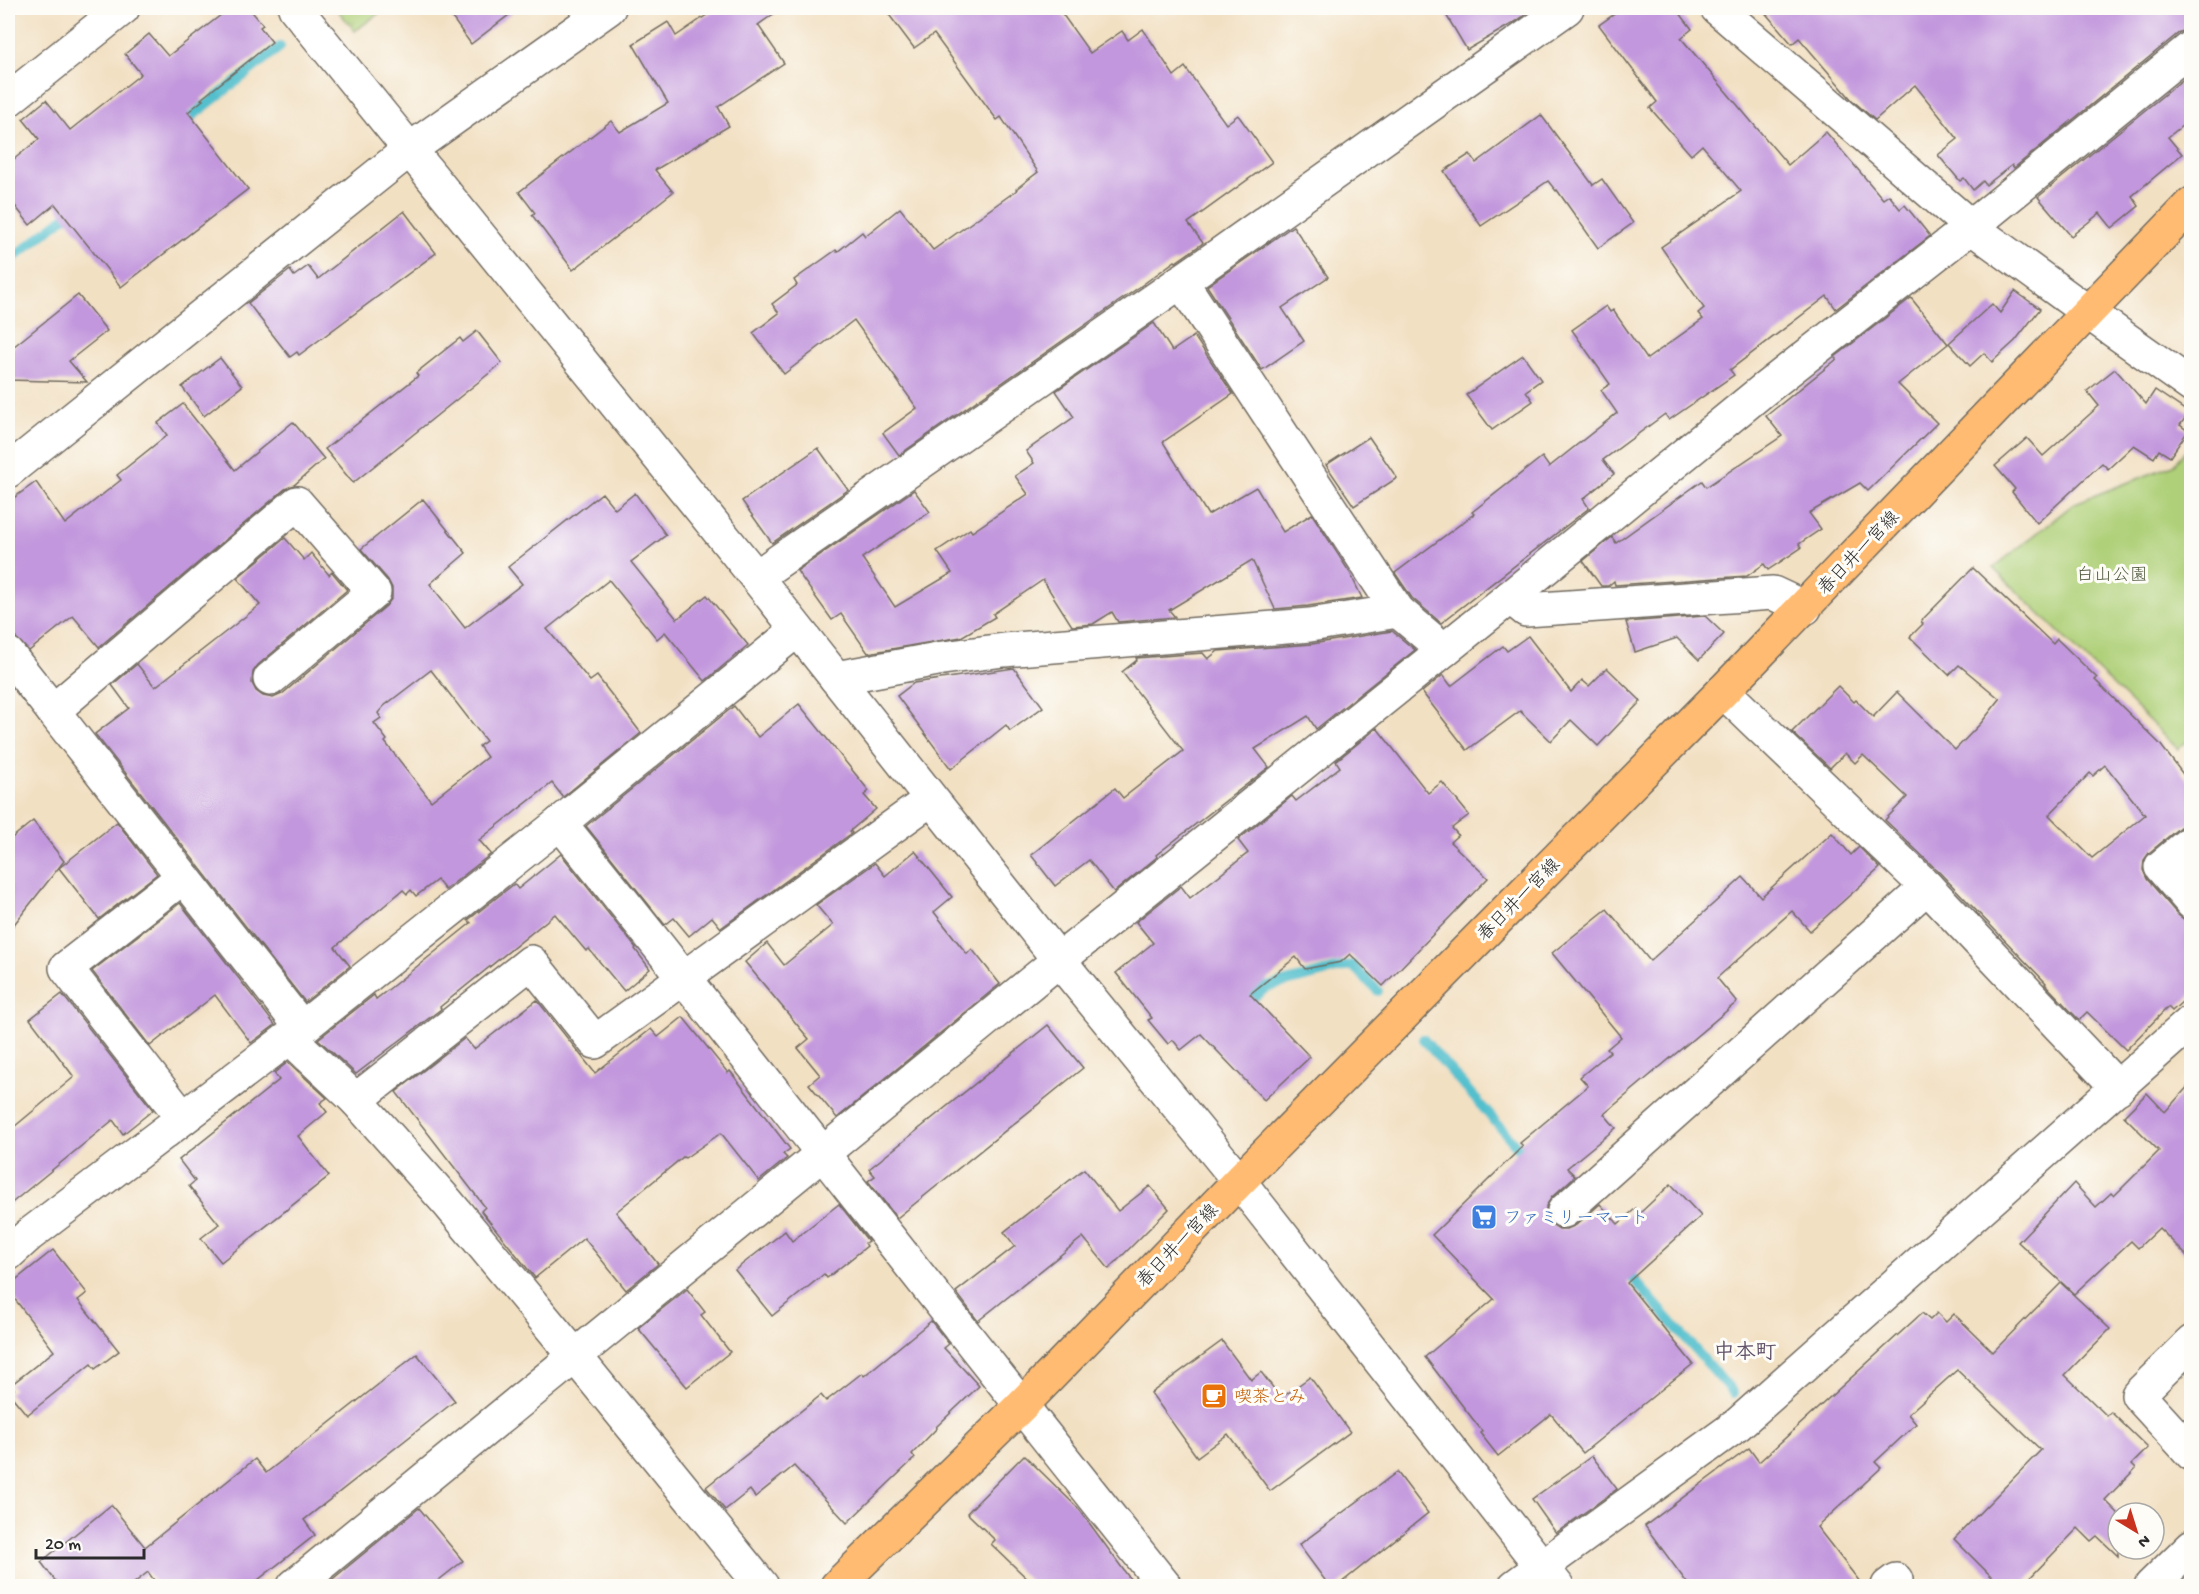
<svg xmlns="http://www.w3.org/2000/svg" width="2199" height="1594" font-family="'Gochi Hand','Klee One',sans-serif">
<defs>
<pattern id="grass-tufts" width="24" height="20" patternUnits="userSpaceOnUse" patternTransform="scale(1.5)"><rect width="24" height="20" fill="#afd078"/><path d="M3 7l-1-3M5 7V3M7 7l1-3M15 17l-1-3M17 17v-4M19 17l1-3" fill="none" stroke="#97b368"/></pattern>
</defs>
<rect width="100%" height="100%" fill="#fdfcf7"/>
<filter id="ink" filterUnits="userSpaceOnUse"><feTurbulence type="fractalNoise" baseFrequency=".0167" numOctaves="2"/><feDisplacementMap in="SourceGraphic" scale="12" xChannelSelector="R" yChannelSelector="G"/><feConvolveMatrix kernelMatrix="1 2 1 2 8 2 1 2 1" color-interpolation-filters="sRGB"/></filter>
<filter id="wash" filterUnits="userSpaceOnUse"><feTurbulence type="fractalNoise" baseFrequency=".008" numOctaves="4" result="noise"/><feDisplacementMap in="SourceGraphic" scale="24" xChannelSelector="R" yChannelSelector="G"/><feGaussianBlur stdDeviation="1.35" result="paint"/><feColorMatrix in="noise" values="0 0 0 0 0 0 0 0 0 0 0 0 0 0 0 0 0 1.4 0 .05"/><feComposite in="paint" operator="in"/></filter>
<g filter="url(#wash)">
<rect width="100%" height="100%" fill="#f2e0c3"/>
<polygon fill="url(#grass-tufts)" stroke="#6d7e52" stroke-width="1.5" points="336,8 386,8 355,31"/>
<polygon fill="#afd078" stroke="#6d7e52" stroke-width="1.5" points="2191,444 2192,737 2178,749 1993,568 2075,503 2173,465"/>
<g fill="none" stroke-linecap="round" stroke-linejoin="round">
<g stroke="#53bfcd" stroke-width="10">
<polyline points="181,125 280,47"/>
<polyline points="8,262 75,209"/>
<polyline points="1244,1005 1267,987 1352,965 1378,991"/>
<polyline points="1423,1039 1528,1159"/>
<polyline points="1624,1268 1733,1393"/>
</g>
</g>
<g id="blocks">
<g fill="#c297dd" fill-rule="evenodd">
<polygon points="230,8 249,8 263,25 260,27 272,42 201,99 203,100 188,112 248,189 121,287 55,204 30,225 8,197 8,164 39,139 23,119 46,100 70,130 141,74 125,54 149,34 168,56"/>
<polygon points="445,8 518,8 471,44"/>
<polygon points="717,8 782,8 758,25 784,63 718,107 729,126 655,170 673,192 573,270 532,215 535,213 519,192 611,121 620,132 668,103 633,44 668,22 676,36"/>
<polygon points="884,8 1058,8 1090,53 1122,31 1128,40 1143,29 1174,76 1185,67 1226,124 1238,115 1272,162 1188,223 1203,243 1176,262 1175,261 1138,288 899,455 883,433 917,408 854,320 784,374 753,333 779,313 772,304 797,285 794,280 836,250 837,252 862,232 865,236 900,208 933,250 1017,190 1016,189 1038,172 1001,117 997,120 934,34 914,48"/>
<polygon points="1442,8 1535,8 1515,22 1467,50"/>
<polygon points="1623,8 1676,8 1692,29 1681,38 1788,165 1826,132 1883,199 1889,195 1900,209 1905,205 1930,236 1836,309 1827,296 1730,370 1734,375 1669,420 1665,414 1603,460 1614,474 1583,499 1589,508 1441,623 1412,598 1395,573 1474,514 1472,512 1542,457 1549,467 1617,413 1601,390 1610,384 1572,330 1606,306 1610,312 1613,310 1647,359 1703,319 1698,313 1704,308 1661,247 1741,191 1702,145 1691,155 1650,108 1657,102 1599,25"/>
<polygon points="1761,8 2192,8 2192,29 2180,32 2014,168 2012,165 1986,185 1983,181 1973,190 1964,178 1960,181 1938,155 1958,139 1915,85 1875,120 1852,100 1799,38 1792,44"/>
<polygon points="2192,72 2192,118 2168,137 2182,154 2132,196 2139,206 2112,228 2100,213 2071,236 2038,197"/>
<polygon points="1541,115 1593,185 1602,179 1633,223 1598,248 1557,190 1556,191 1548,181 1481,226 1444,171 1470,154 1476,163"/>
<polygon points="404,211 436,253 299,355 297,352 290,357 248,303 290,270 294,276 308,266 318,279"/>
<polygon points="1293,226 1328,277 1282,308 1304,341 1262,370 1207,286"/>
<polygon points="2015,291 2040,309 2015,341 1992,362 1984,353 1970,366 1949,343 1992,304 2000,313"/>
<polygon points="78,295 107,331 69,361 87,382 8,380 8,351"/>
<polygon points="1911,298 1948,344 1898,384 1937,423 1868,491 1860,483 1809,513 1821,529 1799,544 1801,548 1768,570 1764,564 1747,576 1615,585 1614,581 1608,586 1601,586 1583,561 1612,537 1616,543 1702,481 1706,487 1782,436 1766,416 1837,359 1835,357"/>
<polygon points="1154,323 1172,351 1194,336 1233,394 1163,442 1208,515 1256,487 1283,532 1312,514 1350,573 1362,598 1308,606 1275,609 1252,560 1169,610 1175,617 1118,622 1112,612 1093,624 1072,626 1043,580 993,614 995,617 961,637 868,653 841,614 832,620 797,571 914,490 930,512 862,558 895,607 952,573 937,551 970,529 972,532 1028,494 1015,476 1034,463 1026,451 1074,417 1056,391"/>
<polygon points="477,331 502,363 353,483 325,449 418,376 416,373 460,338 463,342"/>
<polygon points="1523,355 1541,380 1526,391 1533,401 1492,430 1466,395"/>
<polygon points="220,358 242,386 204,416 182,387"/>
<polygon points="2115,369 2146,404 2155,390 2189,413 2180,425 2188,431 2170,457 2159,450 2154,458 2134,445 2108,469 2102,463 2037,523 2012,492 2015,489 1995,466 2027,438 2043,456 2099,406 2087,391"/>
<polygon points="183,404 235,470 293,422 324,459 294,485 285,489 99,647 73,616 29,651 15,637 8,636 8,502 36,482 65,524 121,480 117,475 167,435 158,423"/>
<polygon points="1369,437 1397,478 1354,506 1326,465"/>
<polygon points="818,448 848,490 772,543 742,501"/>
<path d="M602,493L615,509L635,493L666,535L631,562L677,619L707,595L748,645L705,681L665,632L657,639L609,580L547,629L590,681L597,676L641,733L563,797L552,783L479,840L491,854L445,890L437,880L416,896L411,890L407,894L403,890L335,947L350,966L305,1002L95,734L129,708L112,685L137,664L155,687L260,605L237,578L285,538L304,560L311,553L329,575L332,572L347,590L258,665L253,672L252,683L256,691L263,696L273,698L282,694L386,606L392,598V588L388,580L361,549L423,499L466,553L430,584L465,628L522,584L508,567ZM431,670L486,741L479,746L487,757L431,801L385,742L387,740L374,723L381,718L378,713L384,706Z"/>
<path d="M1973,568L2053,644L2057,639L2097,678L2095,680L2160,744L2192,786V823L2180,827L2149,853L2144,860L2143,870L2147,879L2178,915L2185,920L2192,921V993L2172,1011L2168,1007L2126,1050L2087,1012L2079,1020L2045,984L2046,983L1941,874L1885,820L1907,797L1863,755L1855,763L1845,753L1830,768L1792,732L1838,686L1854,702L1856,700L1873,717L1897,692L1955,750L1981,723L2000,699L1959,665L1949,675L1910,637L1923,624L1921,621ZM2105,765L2145,815L2092,858L2049,815L2090,773L2093,776Z"/>
<polygon points="1705,616 1724,634 1699,660 1677,638 1635,652 1626,622"/>
<polygon points="1392,631 1415,650 1316,729 1308,716 1255,749 1269,767 1156,855 1157,857 1114,892 1089,860 1055,886 1031,855 1115,788 1123,798 1183,751 1122,672 1137,660 1136,658 1203,653 1208,659 1218,651 1312,644"/>
<polygon points="1528,636 1571,692 1582,680 1589,686 1607,668 1641,701 1598,746 1571,720 1551,741 1520,711 1467,750 1422,692 1443,675 1451,686 1503,646 1507,651"/>
<polygon points="1014,668 1043,707 1010,731 1006,725 951,769 897,696 914,683"/>
<polygon points="799,704 869,791 864,795 876,809 850,831 852,833 721,928 712,917 689,936 674,918 665,925 586,826 734,706 758,737"/>
<polygon points="1377,728 1428,793 1442,782 1469,815 1452,828 1458,835 1450,842 1488,878 1383,986 1350,954 1341,962 1305,969 1296,957 1250,994 1310,1057 1264,1100 1201,1034 1181,1050 1173,1040 1168,1044 1148,1020 1152,1018 1116,973 1153,943 1136,922 1181,886 1190,898 1248,853 1238,840 1292,796 1296,801 1340,767 1336,761"/>
<polygon points="33,821 64,861 8,932 8,841"/>
<polygon points="117,822 157,874 99,919 59,868"/>
<polygon points="1832,833 1851,855 1859,847 1880,868 1810,931 1792,911 1717,978 1737,1002 1604,1114 1616,1128 1567,1168 1575,1176 1552,1197 1546,1206 1546,1214 1550,1223 1559,1229 1567,1229 1576,1225 1600,1204 1618,1224 1636,1208 1640,1213 1671,1184 1701,1216 1627,1283 1693,1364 1583,1453 1551,1414 1498,1456 1480,1433 1482,1431 1425,1357 1494,1299 1432,1235 1523,1146 1520,1143 1588,1086 1580,1077 1610,1052 1607,1049 1621,1037 1552,953 1607,909 1650,961 1743,877 1761,897"/>
<polygon points="915,851 952,897 934,912 967,954 972,949 1000,984 837,1118 809,1084 820,1075 798,1048 809,1039 745,962 767,943 784,965 833,925 816,905 875,863 885,876"/>
<polygon points="561,854 636,948 635,949 650,969 624,991 589,949 586,951 555,914 440,1007 441,1009 356,1074 318,1039 374,995 376,999 389,989 471,923 468,920 514,884 518,889"/>
<polygon points="180,903 275,1025 251,1043 215,995 150,1046 92,971"/>
<polygon points="62,994 153,1110 123,1134 113,1120 8,1206 8,1132 74,1077 30,1019"/>
<polygon points="537,1000 595,1073 651,1029 658,1037 683,1017 728,1073 730,1071 790,1149 783,1154 787,1158 759,1181 721,1133 685,1158 683,1157 616,1212 658,1264 626,1290 584,1238 535,1278 481,1211 485,1207 396,1092 465,1038 474,1049"/>
<polygon points="1048,1025 1083,1068 897,1218 868,1181 875,1176 869,1169"/>
<polygon points="288,1062 327,1098 320,1103 327,1112 298,1136 329,1176 221,1262 201,1238 219,1224 189,1186 195,1181 179,1160 279,1080 274,1073"/>
<polygon points="2192,1082 2192,1261 2159,1228 2138,1248 2131,1241 2074,1294 2018,1242 2074,1183 2096,1207 2111,1193 2114,1196 2159,1151 2124,1116 2147,1093 2165,1112"/>
<polygon points="1084,1169 1118,1211 1150,1186 1169,1209 1109,1269 1083,1237 978,1321 956,1292 1015,1246 1004,1232"/>
<polygon points="839,1204 868,1241 865,1243 867,1246 827,1278 824,1274 772,1316 735,1270 785,1231 792,1241"/>
<polygon points="53,1250 87,1293 78,1300 119,1351 95,1369 91,1364 27,1415 9,1393 14,1389 11,1385 54,1351 8,1290 8,1286"/>
<polygon points="2061,1283 2110,1329 2065,1375 2107,1416 2111,1412 2148,1448 2132,1464 2136,1468 2105,1500 2118,1513 2118,1556 2097,1536 2091,1541 2078,1528 2021,1587 2002,1587 1954,1539 2041,1450 1957,1370 1908,1414 1916,1424 1875,1462 1881,1468 1817,1527 1864,1587 1690,1587 1645,1526 1749,1448 1759,1462 1922,1313 1930,1320 1937,1313 1946,1322 1954,1314 1993,1352"/>
<polygon points="687,1289 705,1312 701,1315 730,1352 687,1387 638,1328"/>
<polygon points="931,1321 949,1344 944,1348 979,1386 936,1427 937,1428 912,1454 915,1458 847,1523 794,1466 755,1497 750,1490 725,1510 706,1487 821,1395 826,1401 862,1373 864,1376"/>
<polygon points="1222,1341 1251,1380 1261,1372 1281,1398 1310,1377 1350,1432 1270,1491 1228,1434 1197,1457 1151,1393"/>
<polygon points="417,1354 455,1401 304,1520 315,1535 249,1587 159,1587 148,1572 129,1587 60,1587 41,1562 111,1505 145,1547 255,1459 266,1473"/>
<polygon points="1024,1455 1079,1509 1136,1587 1036,1587 991,1544 995,1540 967,1513"/>
<polygon points="1592,1456 1617,1489 1556,1533 1532,1499"/>
<polygon points="1397,1472 1428,1513 1336,1587 1330,1587 1299,1545"/>
<polygon points="419,1508 463,1561 430,1587 323,1587"/>
</g>
</g>
</g>
<g filter="url(#ink)">
<use href="#blocks" fill-opacity="0" stroke="#716a60" stroke-width="1.5"/>
<g fill="none" stroke-linecap="round" stroke-linejoin="round">
<g stroke="#716a60" stroke-width="36">
<g id="minor">
<polyline points="1717,8 1971,227 2089,313"/>
<polyline points="8,100 123,8"/>
<polyline points="1181,281 1398,611 1444,650"/>
<polyline points="8,471 409,150 609,8"/>
<polyline points="756,577 1219,255 1567,8"/>
<polyline points="1510,597 1526,610 1773,593 1805,608"/>
<polyline points="8,654 53,711"/>
<polyline points="836,678 943,658 1004,650 1310,625 1398,611"/>
<polyline points="270,679 374,592 297,503 53,711 302,1028"/>
<polyline points="1723,691 1927,887 2118,1088"/>
<path d="M560,823C764,1076 962,1333 1165,1586"/>
<polyline points="2192,841 2161,867 2192,903"/>
<polyline points="183,877 66,968 183,1118"/>
<polyline points="290,1038 356,1100 448,1203 575,1356 762,1586"/>
<polyline points="356,1100 531,962 595,1042 931,799"/>
<polyline points="1564,1211 1927,887"/>
<polyline points="8,1254 29,1235 302,1028 560,823 797,630"/>
<polyline points="2192,1342 2138,1395 2192,1454"/>
<polyline points="294,1586 1059,960 1510,597 1762,391 1971,227 2192,47"/>
<polyline points="1515,1586 1737,1425 2192,1021"/>
<polyline points="1888,1586 1896,1580"/>
<polyline points="2151,1586 2192,1546"/>
</g>
</g>
<g stroke="#716a60" stroke-width="36">
<g id="tertiary">
<polyline points="295,8 756,577 1059,960 1239,1181 1557,1586"/>
<polyline points="2089,313 2192,386"/>
</g>
</g>
<g stroke="#716a60" stroke-width="36">
<polyline id="primary" points="837,1586 1020,1407 1239,1181 1723,691 2192,204"/>
</g>
<use href="#minor" stroke="#fff" stroke-width="33"/>
<use href="#tertiary" stroke="#fff" stroke-width="33"/>
<use href="#primary" stroke="#febb71" stroke-width="33"/>
</g>
</g>
<defs>
<g id="supermarket-square" transform="scale(1.35)"><rect x="-9" y="-9" width="18" height="18" rx="4" fill="#3f7fe0" stroke="#fdfcf7"/><path d="M-6-5.5h2.5l.6 2H6L4.5 2H-2.5L-4.4-4H-6ZM-1.5 3.2a1.3 1.3 0 1 0 .1 0ZM3 3.2a1.3 1.3 0 1 0 .1 0Z" fill="#fff"/></g>
<g id="cafe-square" transform="scale(1.35)"><rect x="-9" y="-9" width="18" height="18" rx="4" fill="#e8710a" stroke="#fdfcf7"/><path d="M-5.5-4.5H6V0H3Q3 3.5 0 3.5H-2.5Q-5.5 3.5-5.5 0ZM3-3.2v2h1.7v-2ZM-6 4.5H4V6H-6Z" fill="#fff"/></g>
</defs>
<g fill-rule="evenodd">
<use href="#supermarket-square" x="1484" y="1217"/>
<use href="#cafe-square" x="1214" y="1396"/>
</g>
<g text-anchor="middle" stroke-width="6" stroke-linejoin="round" paint-order="stroke">
<g font-size="18" fill="#2b2b2b" stroke="#fdfcf7">
<text transform="translate(1858 552) rotate(-46)" y="6">春日井一宮線</text>
<text transform="translate(1518 899) rotate(-45)" y="6">春日井一宮線</text>
<text transform="translate(1177 1245) rotate(-46)" y="6">春日井一宮線</text>
</g>
<g font-size="18" fill="#535d42" stroke="#fdfcf7">
<text x="2112" y="580">白山公園</text>
</g>
<g font-size="18" fill="#366cbe" stroke="#fdfcf7" text-anchor="start">
<text x="1504" y="1223">ファミリーマート</text>
</g>
<g font-size="18" fill="#c56008" stroke="#fdfcf7" text-anchor="start">
<text x="1234" y="1402">喫茶とみ</text>
</g>
<g font-size="21" font-weight="bold" fill="#605169" stroke="#fdfcf7">
<text x="1745" y="1358">中本町</text>
</g>
</g>
<rect width="2199" height="1594" fill="none" stroke="#fdfcf7" stroke-width="30"/>
<g transform="translate(2136 1531) rotate(142)"><circle r="28" fill="#fdfcf7" stroke="#a9a8a5" stroke-width="1.5"/>
<path d="M0-4.5L10 22L0 15L-10 22Z" fill="#c8321e"/>
<text y="-9" font-size="16" font-weight="bold" text-anchor="middle" fill="#2b2b2b">N</text>
</g>
<path d="M36 1549v9h108v-9" fill="none" stroke="#2b2b2b" stroke-width="3"/>
<text x="45" y="1549" font-size="18" fill="#2b2b2b" stroke="#fdfcf7" stroke-width="4.5" paint-order="stroke">20 m</text>
</svg>
